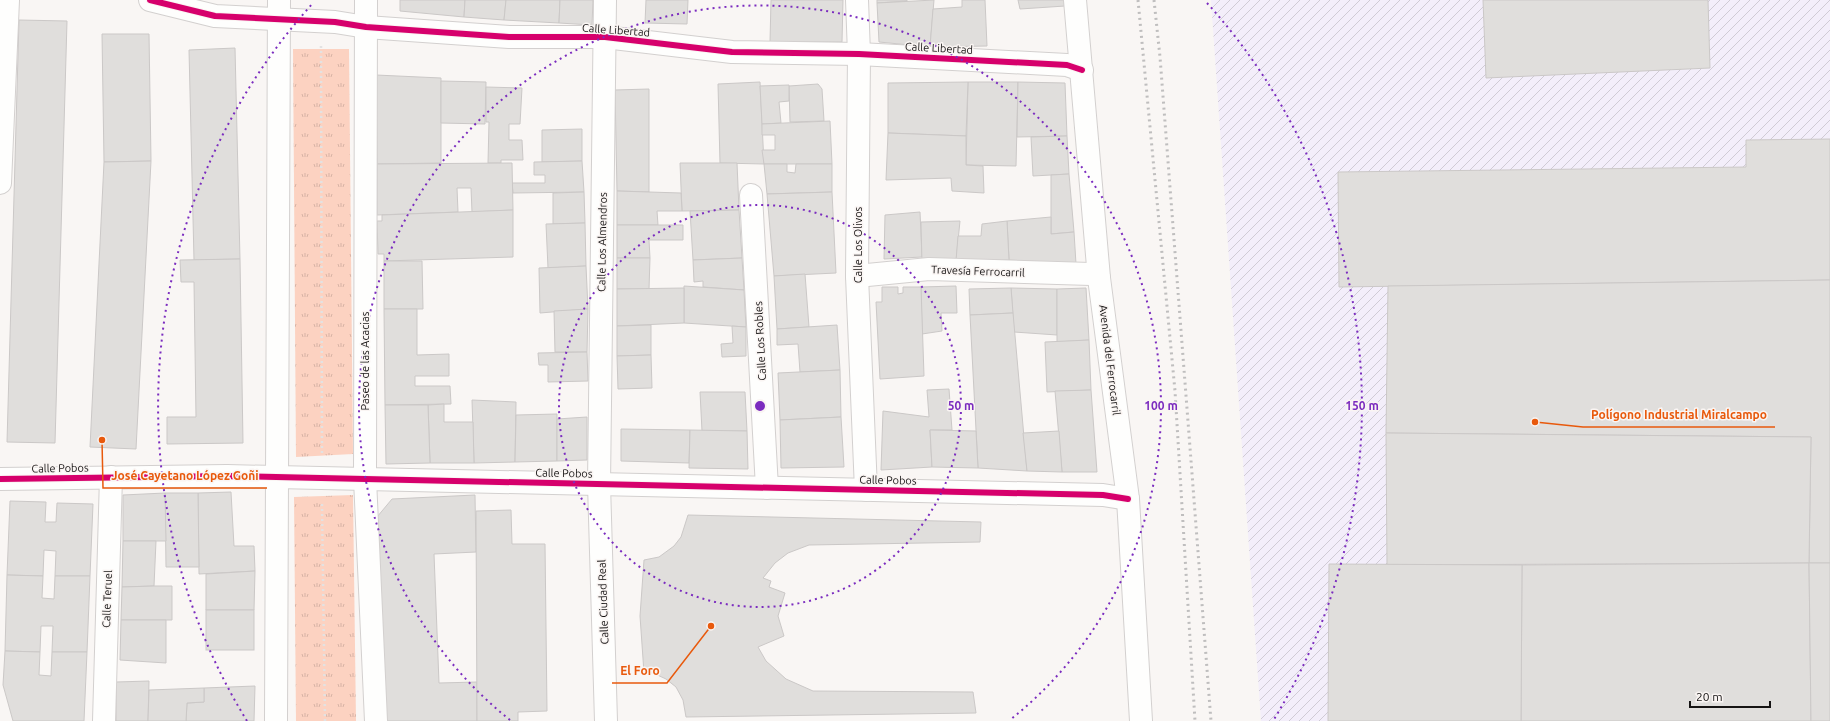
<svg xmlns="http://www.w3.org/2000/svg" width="1830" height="721" font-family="Ubuntu,sans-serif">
<defs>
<pattern id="industrial-furrows" width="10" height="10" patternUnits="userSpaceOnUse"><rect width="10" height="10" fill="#f3eefa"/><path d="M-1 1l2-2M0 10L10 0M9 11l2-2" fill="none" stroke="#d0cbd5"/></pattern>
<pattern id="grass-tufts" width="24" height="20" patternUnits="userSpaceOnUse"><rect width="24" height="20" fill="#fcd2c1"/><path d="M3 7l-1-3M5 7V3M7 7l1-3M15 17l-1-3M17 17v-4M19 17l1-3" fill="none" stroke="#d7b3a5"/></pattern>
</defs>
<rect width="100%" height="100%" fill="#f9f6f4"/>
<polygon fill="url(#industrial-furrows)" points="1211,0 1830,0 1830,721 1261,721"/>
<g fill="url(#grass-tufts)">
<polygon points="293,49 349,49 353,454 296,457"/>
<polygon points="353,495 356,721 296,721 294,497"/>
</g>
<g fill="#e0dedc" stroke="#cbc8c7">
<polygon points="400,0 465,0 464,17 400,11"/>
<polygon points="465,0 506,0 504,20 464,17"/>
<polygon points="506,0 560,0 559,23 504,20"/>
<polygon points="560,0 593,0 592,25 559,23"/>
<polygon points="646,0 688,0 687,24 645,23"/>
<polygon points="771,0 843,0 842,42 770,42"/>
<polygon points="877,0 907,0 907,1 877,3"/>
<polygon points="934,0 930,47 879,42 877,3"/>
<polygon points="962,0 985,0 987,46 930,47 933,9 962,7"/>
<polygon points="1018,0 1065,0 1065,6 1020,9"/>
<polygon points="1483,0 1708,0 1710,68 1486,78"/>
<polygon points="19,20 67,21 55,443 7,442"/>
<polygon points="102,34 149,34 151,161 104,162"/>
<polygon points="235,48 240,259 194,260 189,50"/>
<polygon points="376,75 441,78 441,163 377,164"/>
<polygon points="441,81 486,82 485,124 441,123"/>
<polygon points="760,82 764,164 720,163 718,84"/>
<polygon points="968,82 1018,82 1016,166 966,165"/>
<polygon points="968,82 966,136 888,133 888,83"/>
<polygon points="1018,82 1065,83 1067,136 1017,137"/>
<polygon points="818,84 822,89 824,121 790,122 789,86"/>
<polygon points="789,85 789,101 779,102 781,123 762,124 760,86"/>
<polygon points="486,87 522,88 520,124 509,124 509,140 522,140 523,160 501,160 501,163 488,163 489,122 486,122"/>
<polygon points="649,89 649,192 617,191 615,90"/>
<polygon points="830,121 832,164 764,164 762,150 775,150 775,135 762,135 762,124"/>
<polygon points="582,129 582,161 542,162 542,130"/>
<polygon points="888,133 966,136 966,165 983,166 984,193 952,191 951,178 886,180"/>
<polygon points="1067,136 1069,174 1033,176 1031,137"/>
<polygon points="1830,139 1830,280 1339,287 1338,172 1746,167 1746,140"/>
<polygon points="151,161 136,449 90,447 104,162"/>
<polygon points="582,161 584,192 513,193 512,183 545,183 545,175 534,175 534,162"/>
<polygon points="512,163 513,210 472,212 471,188 457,188 458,212 377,215 377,164"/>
<polygon points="680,163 737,163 739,210 682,211"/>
<polygon points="764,164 787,164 787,172 795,173 796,164 832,164 832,192 767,194"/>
<polygon points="1069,174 1074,232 1051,234 1051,175"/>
<polygon points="617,191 681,193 682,211 657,211 658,225 617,225"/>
<polygon points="584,192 585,223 553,224 553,193"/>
<polygon points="832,192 836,273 774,276 767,194"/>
<polygon points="513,210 513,257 384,261 384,254 378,254 377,221 382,221 382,215"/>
<polygon points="739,210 742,258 693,260 690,211"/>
<polygon points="920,212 922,257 884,259 885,215"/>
<polygon points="1051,217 1051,234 1074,232 1076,264 1009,260 1007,221"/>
<polygon points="960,221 956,261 922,263 921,222"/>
<polygon points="1007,221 1009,260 956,261 958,236 981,236 982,224"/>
<polygon points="585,223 586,266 548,268 546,224"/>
<polygon points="617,225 683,225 683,240 649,240 650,258 617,258"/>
<polygon points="617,258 650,258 649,289 617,289"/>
<polygon points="742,258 744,290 703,287 703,281 694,282 693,260"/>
<polygon points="240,259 243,443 167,444 167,417 196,417 194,282 181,282 180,260"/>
<polygon points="384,261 422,261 423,309 384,309"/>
<polygon points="586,266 588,309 540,313 539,268"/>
<polygon points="805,274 809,327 777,329 774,276"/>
<polygon points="1830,280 1830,563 1809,563 1811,437 1386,433 1388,286"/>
<polygon points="684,286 744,290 746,327 684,323"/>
<polygon points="956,286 957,313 941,313 942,331 922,334 921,287"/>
<polygon points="882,287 898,287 898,294 903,293 903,287 921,287 924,376 880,379 876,302 882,302"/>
<polygon points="684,288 684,323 617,326 617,289"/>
<polygon points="1011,288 1057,289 1057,335 1014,332"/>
<polygon points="1011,288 1013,313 970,315 969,289"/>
<polygon points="1086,288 1089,340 1057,342 1057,289"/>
<polygon points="384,309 417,309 417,355 449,354 449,376 415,376 415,386 450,386 451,404 385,405"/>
<polygon points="588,309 587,352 555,352 554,311"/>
<polygon points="1013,313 1027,471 978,468 970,315"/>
<polygon points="651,325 651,355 617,356 617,326"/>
<polygon points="837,325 840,370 800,372 798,344 777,345 777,329"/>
<polygon points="732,326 746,327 746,356 722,357 721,344 733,343"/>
<polygon points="1089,340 1091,390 1047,392 1045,342"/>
<polygon points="587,352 588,381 548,382 548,365 539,365 538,353"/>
<polygon points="651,355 652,388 618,389 617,356"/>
<polygon points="840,370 841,417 780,420 778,373"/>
<polygon points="949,389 952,430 930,430 932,467 881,470 883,411 929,417 927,390"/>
<polygon points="1091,390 1097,472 1062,472 1055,391"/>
<polygon points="700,392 745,392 747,431 702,431"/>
<polygon points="472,400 516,402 515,462 474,463"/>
<polygon points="444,404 444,422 473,422 474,463 430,463 428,405"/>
<polygon points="385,405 428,405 430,463 386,464"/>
<polygon points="557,414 557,461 515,462 516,415"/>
<polygon points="587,417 587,460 557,461 557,419"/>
<polygon points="841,417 844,467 781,468 780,420"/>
<polygon points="621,429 690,430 689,463 621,461"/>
<polygon points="690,430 747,431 748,469 689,468"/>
<polygon points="930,430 976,431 978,468 932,467"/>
<polygon points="1059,431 1062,472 1027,471 1023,433"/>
<polygon points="1386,433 1811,437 1809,563 1387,565"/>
<polygon points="231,492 234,546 254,546 255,571 199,574 198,493"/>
<polygon points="165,493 198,493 199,567 166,567"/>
<polygon points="165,493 166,541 123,541 123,495"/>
<polygon points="475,495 476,552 434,554 439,683 477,682 477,721 385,721 377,517 392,499"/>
<polygon points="10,501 46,502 45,522 56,522 57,503 93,504 90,576 55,576 56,551 44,550 43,576 7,575"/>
<polygon points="511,510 512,544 545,544 547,711 518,712 518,721 477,721 476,511"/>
<polygon points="688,515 981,522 980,542 809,545 788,553 775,563 763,578 771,581 769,587 785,593 778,616 784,636 758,647 766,661 786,679 813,691 973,692 976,713 686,717 683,700 676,687 666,679 653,673 644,673 640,616 644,560 659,557 674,546 681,537"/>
<polygon points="123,541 156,541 154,586 122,587"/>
<polygon points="1809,563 1811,721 1521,721 1522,565"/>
<polygon points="1809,563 1830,563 1830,721 1811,721"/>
<polygon points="1329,564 1522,565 1521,721 1328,721"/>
<polygon points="255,571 254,610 206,610 206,574"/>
<polygon points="7,575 43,576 42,598 54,599 55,576 90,576 87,652 52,652 53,626 41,626 40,652 5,651"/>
<polygon points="154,586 172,586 172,620 121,620 122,587"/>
<rect x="206" y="610" width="48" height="40"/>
<polygon points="121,620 166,620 166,663 120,660"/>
<polygon points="5,651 40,652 39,675 51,676 52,652 87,652 84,721 13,721 3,685"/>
<polygon points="149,681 148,721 116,721 116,682"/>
<polygon points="255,686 254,721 186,721 187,703 204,702 204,688"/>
<polygon points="204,688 204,702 187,703 186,721 148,721 149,690"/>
</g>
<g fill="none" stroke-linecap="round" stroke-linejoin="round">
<g stroke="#d3d0cf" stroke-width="24">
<g id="minor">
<polyline points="150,0 215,16 335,22 366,27 509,37 605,37 732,52 859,54 1067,65 1082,70"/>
<polyline points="366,0 365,479 376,721"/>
<polyline points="605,0 599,484 606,721"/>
<polyline points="857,0 859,54 857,276 866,490"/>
<polyline points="1075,0 1099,278 1128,499 1141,721"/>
<polyline points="0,183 8,0"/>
<polyline points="751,195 767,488"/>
<polyline points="857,276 929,269 1091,274 1099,278"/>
<polyline points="0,479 227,476 1103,495 1128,499"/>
<polyline points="104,721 111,477"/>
<polyline points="276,721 279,0"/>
</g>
</g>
<g stroke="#e3e2e2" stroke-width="2.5" stroke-dasharray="2 3" stroke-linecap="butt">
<polyline points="321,46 322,453"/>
<polyline points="322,504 325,721"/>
</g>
<use href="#minor" stroke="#fefefd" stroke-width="22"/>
<g stroke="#bfbebe" stroke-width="3" stroke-dasharray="2 4" stroke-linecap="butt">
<polyline points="1138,0 1175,391 1195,721"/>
<polyline points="1154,0 1160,57 1211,721"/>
</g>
<g stroke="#faf5f3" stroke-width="8">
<g id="cycleway">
<polyline points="150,0 215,16 335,22 366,27 509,37 605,37 732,52 859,54 1067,65 1082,70"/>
<polyline points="0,479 227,476 1103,495 1128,499"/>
</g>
</g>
<use href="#cycleway" stroke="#d6006c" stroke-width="6"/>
</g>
<g fill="none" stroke="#7b2cbf" stroke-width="2" stroke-dasharray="2 4">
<circle cx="760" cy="406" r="201"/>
<path d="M510 720A401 401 0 1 1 1010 720"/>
<path d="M247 721A602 602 0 0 1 313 3M1207 3A602 602 0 0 1 1273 721"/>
</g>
<g text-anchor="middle" stroke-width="3" stroke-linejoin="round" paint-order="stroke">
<g font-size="11" fill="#161414" stroke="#faf5f3">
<text transform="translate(616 30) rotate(4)" y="4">Calle Libertad</text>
<text transform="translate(939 48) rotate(3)" y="4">Calle Libertad</text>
<text transform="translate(602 242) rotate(-89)" y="4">Calle Los Almendros</text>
<text transform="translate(858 245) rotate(-90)" y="4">Calle Los Olivos</text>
<text transform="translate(978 271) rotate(2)" y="4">Travesía Ferrocarril</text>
<text transform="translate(760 341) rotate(-93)" y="4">Calle Los Robles</text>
<text transform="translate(1110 360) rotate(83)" y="4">Avenida del Ferrocarril</text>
<text transform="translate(365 361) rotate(-90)" y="4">Paseo de las Acacias</text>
<text transform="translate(60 468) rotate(-1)" y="4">Calle Pobos</text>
<text transform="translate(564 473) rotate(1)" y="4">Calle Pobos</text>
<text transform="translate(888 480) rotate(1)" y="4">Calle Pobos</text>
<text transform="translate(107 599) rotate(-88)" y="4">Calle Teruel</text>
<text transform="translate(603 602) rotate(-92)" y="4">Calle Ciudad Real</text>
</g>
</g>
<circle cx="760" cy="406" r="6" fill="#7b2cbf" stroke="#faf5f3" stroke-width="2"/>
<g font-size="12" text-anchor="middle" font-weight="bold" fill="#7b2cbf" stroke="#faf5f3" stroke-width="3" stroke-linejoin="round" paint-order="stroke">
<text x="961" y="410">50 m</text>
<text x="1161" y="410">100 m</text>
<text x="1362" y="410">150 m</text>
</g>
<path fill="none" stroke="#e8590c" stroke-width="1.5" d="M1535 422L1583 427H1775M102 440L103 488H267M711 626L667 683H612"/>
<g fill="#e8590c" stroke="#faf5f3" stroke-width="1.5">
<circle cx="1535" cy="422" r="4"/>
<circle cx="102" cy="440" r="4"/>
<circle cx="711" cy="626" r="4"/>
</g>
<g font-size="12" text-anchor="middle" font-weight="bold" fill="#e8590c" stroke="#faf5f3" stroke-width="3" stroke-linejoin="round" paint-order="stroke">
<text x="1679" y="419">Polígono Industrial Miralcampo</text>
<text x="185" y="480">José Cayetano López Goñi</text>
<text x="640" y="675">El Foro</text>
</g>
<path d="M1690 701v6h80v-6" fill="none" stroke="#161414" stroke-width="2"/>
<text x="1696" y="701" font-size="12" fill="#161414" stroke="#faf5f3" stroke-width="3" paint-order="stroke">20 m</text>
</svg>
